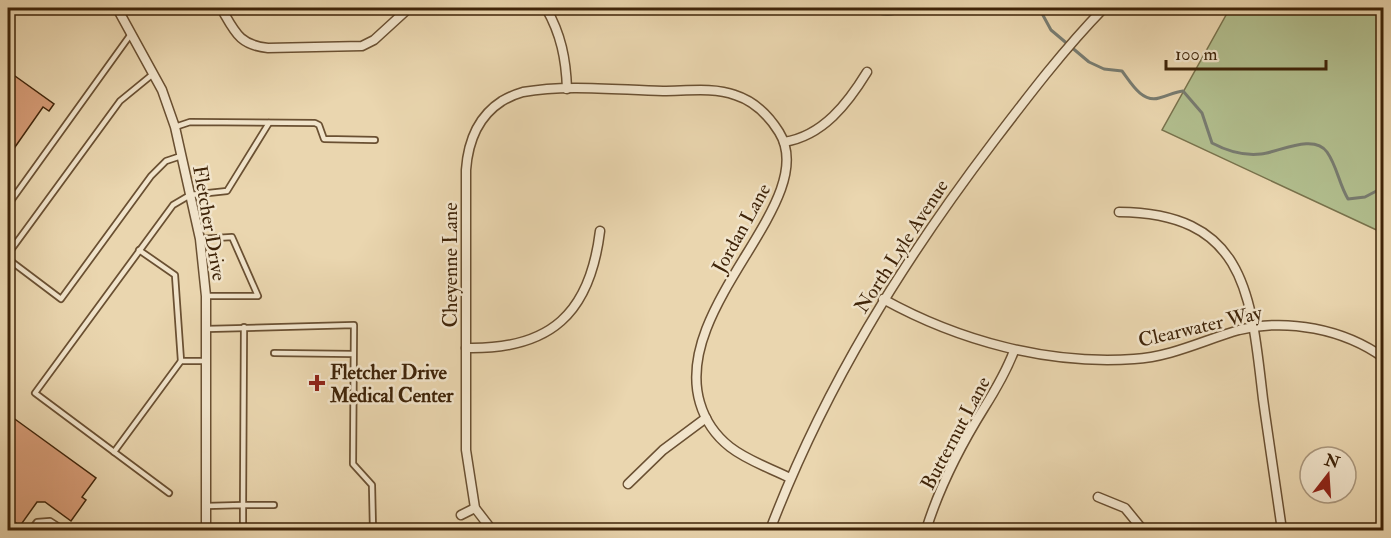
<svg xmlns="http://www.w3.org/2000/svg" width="1391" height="538" font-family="'IM FELL Double Pica',serif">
<rect width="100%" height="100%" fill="#ead6af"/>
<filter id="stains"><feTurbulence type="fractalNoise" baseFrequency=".00333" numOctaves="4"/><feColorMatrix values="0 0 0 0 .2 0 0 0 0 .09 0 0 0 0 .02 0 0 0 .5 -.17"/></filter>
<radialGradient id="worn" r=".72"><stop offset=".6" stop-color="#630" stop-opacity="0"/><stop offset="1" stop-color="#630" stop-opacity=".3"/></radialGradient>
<polygon fill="#b2bf8f" stroke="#78724c" stroke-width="1.5" points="1230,8 1383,8 1384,134 1378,148 1383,153 1383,233 1162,130"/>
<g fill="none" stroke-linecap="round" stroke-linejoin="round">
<g stroke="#787c71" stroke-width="3">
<path d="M870,8C885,20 899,12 915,8"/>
<path d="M1039,8L1051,30L1089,62L1104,69L1122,71C1131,83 1142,103 1159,98C1168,96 1174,92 1183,91L1202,113L1212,143C1227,151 1244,156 1261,154C1279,152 1314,133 1327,152C1337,166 1339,184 1348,199L1365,197L1384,187"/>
</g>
</g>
<g fill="#d99e79" stroke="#3f2409" stroke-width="1.5">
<polygon points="8,71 54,104 49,111 43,107 8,157"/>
<polygon points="12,417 96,478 82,497 86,500 71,521 45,502 37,502 20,526 8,517 8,423"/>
</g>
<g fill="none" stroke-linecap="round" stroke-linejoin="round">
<g stroke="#6a5032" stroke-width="8">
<g id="lane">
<polyline points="175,127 190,122 315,123 319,125 324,139 375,140"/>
<polyline points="8,205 131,34"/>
<polyline points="200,239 232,237 258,296 206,296"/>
<polyline points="139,250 175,275 181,361"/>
<polyline points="8,254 120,101 153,74"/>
<polyline points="8,259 61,299 151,176 166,161 181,156"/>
<polyline points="244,327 243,505 274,505"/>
<polyline points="206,329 354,325 353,464 372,485 373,530"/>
<polyline points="274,353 353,354"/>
<polyline points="114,452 181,361 206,361"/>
<polyline points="169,493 35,393 173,205 190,195 227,191 269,123"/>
<polyline points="206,506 243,505 243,530"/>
<polyline points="31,530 37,522 50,521 64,530"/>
</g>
</g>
<g stroke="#6a5032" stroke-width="11">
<g id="street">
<polyline points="117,8 162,90 175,127 200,239 206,296 206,530"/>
<path d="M221,8C235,32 239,45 268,48L362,46L374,40L409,8"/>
<path d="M546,8C561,34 566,59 567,89"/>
<path d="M784,142C823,136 848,103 867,72"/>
<path d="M1119,212C1248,213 1251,298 1263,399C1269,443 1276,487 1282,530"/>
<path d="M883,299C959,341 1048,365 1134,359C1171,357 1204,340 1239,330C1287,318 1344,329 1384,358"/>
<path d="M466,348C551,350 590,313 600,231"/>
<polyline points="628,484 663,450 706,418"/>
<polyline points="1098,497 1125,508 1143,530"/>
<polyline points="461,515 475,508"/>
<path d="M492,530L475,508L466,450V170C468,142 477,117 502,101C509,97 516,94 523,92C568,84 618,90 663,91C686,91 714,87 735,95C754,101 769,116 779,132C822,201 671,306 700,403C705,420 716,436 730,447C748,461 770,468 790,478"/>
<path d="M770,530C824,388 902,262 994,141C1029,95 1064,49 1104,8"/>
<path d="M926,530C939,488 961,445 984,408C996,389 1006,372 1014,351"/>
</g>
</g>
<use href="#lane" stroke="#f1e4cb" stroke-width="4.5"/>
<use href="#street" stroke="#f1e4cb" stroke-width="8"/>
</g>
<path fill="#8f2418" stroke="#f1e4cb" stroke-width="2" d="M314 374h6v6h6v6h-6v6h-6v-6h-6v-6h6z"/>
<g text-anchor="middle" stroke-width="5" stroke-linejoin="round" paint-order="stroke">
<g font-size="20" fill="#3f2409" stroke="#f1e4cb">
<text transform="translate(210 223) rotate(80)" y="7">Fletcher Drive</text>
<text transform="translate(741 228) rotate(-61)" y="7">Jordan Lane</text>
<text transform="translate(901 246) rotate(-57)" y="7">North Lyle Avenue</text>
<text transform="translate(450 265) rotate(-90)" y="7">Cheyenne Lane</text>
<text transform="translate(1200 326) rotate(-13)" y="7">Clearwater Way</text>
<text transform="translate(955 433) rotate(-62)" y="7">Butternut Lane</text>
</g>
<g font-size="20" font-weight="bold" fill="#3f2409" stroke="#f1e4cb" text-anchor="start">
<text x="330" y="379">Fletcher Drive<tspan x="330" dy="23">Medical Center</tspan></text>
</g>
</g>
<rect width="1391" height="538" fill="none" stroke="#ead6af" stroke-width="30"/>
<rect x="9" y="9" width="1373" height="520" fill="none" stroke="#3f2409" stroke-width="3"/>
<rect x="15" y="15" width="1361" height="508" fill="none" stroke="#3f2409" stroke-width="1.5"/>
<g transform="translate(1328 475) rotate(17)"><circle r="28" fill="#f1e4cb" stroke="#aa977d" stroke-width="1.5"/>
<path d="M0-4.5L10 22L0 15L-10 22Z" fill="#8f2418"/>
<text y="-9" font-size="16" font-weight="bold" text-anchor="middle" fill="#3f2409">N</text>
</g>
<path d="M1166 60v9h160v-9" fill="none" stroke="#3f2409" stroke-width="3"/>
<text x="1175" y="60" font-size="18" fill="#3f2409" stroke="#f1e4cb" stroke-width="4.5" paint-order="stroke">100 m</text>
<rect width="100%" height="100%" filter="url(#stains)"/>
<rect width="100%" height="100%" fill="url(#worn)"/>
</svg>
